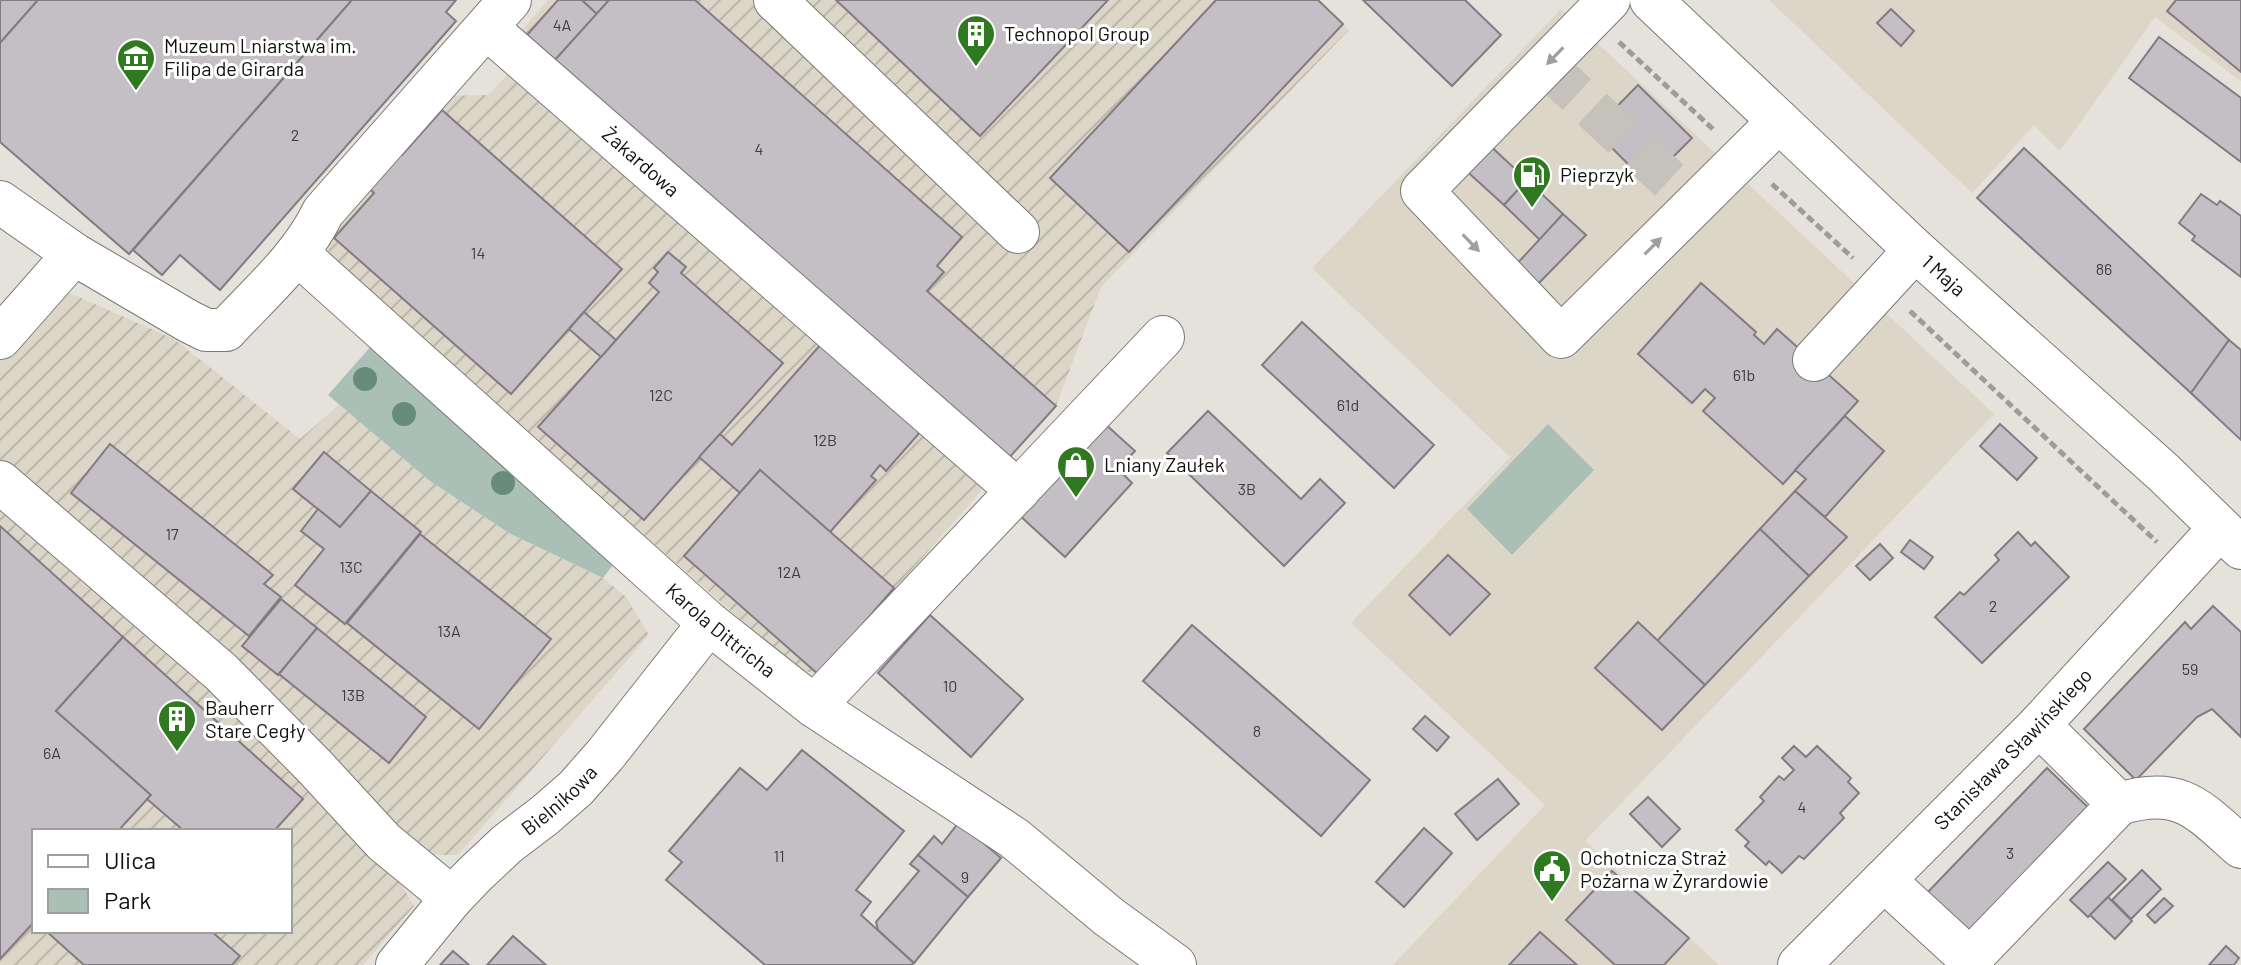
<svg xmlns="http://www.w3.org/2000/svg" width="2241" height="965" font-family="Barlow,sans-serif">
<defs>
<pattern id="industrial-furrows" width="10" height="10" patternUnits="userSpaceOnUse" patternTransform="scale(2)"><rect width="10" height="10" fill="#dbd6c7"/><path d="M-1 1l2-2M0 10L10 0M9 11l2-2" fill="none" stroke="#bbb7aa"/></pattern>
</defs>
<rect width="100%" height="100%" fill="#e5e2db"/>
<g fill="#dbd6c7">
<polygon points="1769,0 2241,0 2241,81 2155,17 2060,151 2034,125 1972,193"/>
<polygon points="1561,9 1994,414 1585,841 1719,965 1393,965 1545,805 1351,623 1510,457 1312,268"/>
</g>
<g fill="url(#industrial-furrows)" fill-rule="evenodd">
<polygon points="548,0 1318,0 1349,30 1101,287 1056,406 819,675 796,668 328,258 330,218 437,96 489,95 534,44 521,31"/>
<path d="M65,291L174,339L300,439L340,404L430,481L509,533L603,578L626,597L649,635L458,855H427L401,884L414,906L363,965H0V362ZM34,831H290V931H34Z"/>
</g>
<g fill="#aabfb5">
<polygon points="373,344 616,561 603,578 509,533 430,481 328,395"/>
<polygon points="1548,424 1594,470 1512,555 1467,509"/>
</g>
<g fill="#c4bfc5" stroke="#817c82" stroke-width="2">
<polygon points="0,0 38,0 0,43"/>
<polygon points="38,0 352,0 129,254 0,142 0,43"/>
<polygon points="352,0 456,0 446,12 456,21 220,290 180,255 162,275 133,250"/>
<polygon points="558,0 582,0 597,14 555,60 527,35"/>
<polygon points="582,0 609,0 597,14"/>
<polygon points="609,0 695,0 962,237 937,266 944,272 927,291 1056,406 1007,460 555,60"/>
<polygon points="836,0 1108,0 980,136"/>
<polygon points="1216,0 1318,0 1343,24 1129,252 1050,178"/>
<polygon points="1363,0 1465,0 1501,35 1452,86"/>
<polygon points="2176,0 2241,0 2241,72 2167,11"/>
<polygon points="1891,9 1914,31 1901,46 1877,23"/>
<polygon points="2159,37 2241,98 2241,162 2129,78"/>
<polygon points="1638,85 1692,138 1647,183 1594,130"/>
<polygon points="442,110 622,269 511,394 334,238 374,193 362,182 393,147 402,155"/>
<polygon points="1484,140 1527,180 1504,205 1461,166"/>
<polygon points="2024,148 2229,340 2191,393 1977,198"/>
<polygon points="1527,180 1563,214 1540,240 1504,205"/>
<polygon points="2201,194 2217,205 2220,201 2241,216 2241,277 2192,240 2195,236 2179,223"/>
<polygon points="1563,214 1586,235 1534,288 1513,268"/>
<polygon points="668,252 686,267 681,273 783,363 644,520 538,427 659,292 649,283 658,272 654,268"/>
<polygon points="1701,283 1756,332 1754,335 1764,344 1777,329 1858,401 1783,484 1703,411 1715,398 1705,389 1692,403 1638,354"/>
<polygon points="584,312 616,340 601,357 569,329"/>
<polygon points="1302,322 1434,445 1394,488 1262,365"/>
<polygon points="2229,340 2241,350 2241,440 2191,393"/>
<polygon points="822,343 921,431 886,471 880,465 871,476 876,480 830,532 760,470 740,493 699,457 720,434 732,445"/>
<polygon points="1208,411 1301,499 1320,479 1345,503 1284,566 1167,453"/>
<polygon points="1845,416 1884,451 1825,517 1795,491 1806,479 1795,470"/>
<polygon points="1103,422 1135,451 1118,469 1132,483 1065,557 1019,515"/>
<polygon points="2000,424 2037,458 2017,480 1980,446"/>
<polygon points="110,444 273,575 264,584 281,597 249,636 71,493"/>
<polygon points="324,452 371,491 340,527 293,489"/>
<polygon points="760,470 894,588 819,675 684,556"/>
<polygon points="371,491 421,532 345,624 295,585 324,549 301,531 318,509 340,527"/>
<polygon points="1795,491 1847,537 1809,576 1760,529"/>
<polygon points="0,526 123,637 56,711 151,795 118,831 34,831 34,922 0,959"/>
<polygon points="1760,529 1809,576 1705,685 1657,641"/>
<polygon points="2018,532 2031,546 2035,542 2069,577 1982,663 1935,617 1960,592 1964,595 1999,560 1995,555"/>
<polygon points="420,534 551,639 479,729 347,623"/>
<polygon points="1910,540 1933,557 1924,569 1901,552"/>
<polygon points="1880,544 1893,558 1870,580 1856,566"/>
<polygon points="1448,555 1490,594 1450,635 1409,595"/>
<polygon points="281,599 317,628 278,675 242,646"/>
<polygon points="2213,606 2241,632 2241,737 2212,709 2197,717 2136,780 2084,729 2185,622 2191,629"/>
<polygon points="930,615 1023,699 971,757 878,673"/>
<polygon points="1638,622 1705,685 1662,730 1595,668"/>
<polygon points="1192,625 1370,780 1321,836 1143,681"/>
<polygon points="317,628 426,717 389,763 279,674"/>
<polygon points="123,637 303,799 274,831 184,831 147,799 151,795 56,711"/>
<polygon points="1425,716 1449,737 1437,751 1413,729"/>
<polygon points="1794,746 1806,757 1817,746 1851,778 1848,782 1859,793 1840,813 1844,818 1804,859 1799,856 1782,873 1769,861 1766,865 1745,846 1749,842 1736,830 1764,801 1760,797 1779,776 1784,780 1794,770 1782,758"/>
<polygon points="802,750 904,831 856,890 871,902 861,915 914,963 911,965 765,965 666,880 682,862 669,851 740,768 767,790"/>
<polygon points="2047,768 2093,812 1972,939 1926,894"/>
<polygon points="1498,779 1519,804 1477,840 1455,814"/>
<polygon points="1648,797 1680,829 1662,847 1630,814"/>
<polygon points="959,822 1001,858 968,897 918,855 934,836 942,844"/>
<polygon points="1424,828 1452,853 1404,907 1376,882"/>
<polygon points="918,855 968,897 914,963 878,930 876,922 919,871 910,864"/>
<polygon points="2108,862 2126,879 2088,917 2070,900"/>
<polygon points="2142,870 2161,889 2131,919 2112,900"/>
<polygon points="1612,871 1689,938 1664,965 1615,965 1566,920"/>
<polygon points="2108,897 2132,921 2115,939 2090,915"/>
<polygon points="2164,898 2173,906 2155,923 2147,915"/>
<polygon points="46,931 211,931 240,956 232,965 84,965"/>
<polygon points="1540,932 1577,965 1509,965"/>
<polygon points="513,936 546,965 487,965"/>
<polygon points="2226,946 2239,958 2234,965 2209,965"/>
<polygon points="453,951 469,965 440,965"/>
</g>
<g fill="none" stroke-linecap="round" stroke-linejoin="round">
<polyline stroke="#c5c2bc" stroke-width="42" stroke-dasharray="42 21" stroke-linecap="butt" points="1546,66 1695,204"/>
<g stroke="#7d7a74" stroke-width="44">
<g id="minor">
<polyline points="775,0 1018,232"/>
<polyline points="1609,0 1422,191 1561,337 1779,121"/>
<path id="s1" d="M1651,0L1915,250L2164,473L2241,548"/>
<path id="s2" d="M487,28L1018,491"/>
<path d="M0,202L74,254L188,321L206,330H226C260,293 301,258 323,212L510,0"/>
<path id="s3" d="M298,254L709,623L814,706L1014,838L1109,917L1175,965"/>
<polyline points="0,338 74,254"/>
<polyline points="1814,360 1915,250"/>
<polyline points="0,482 221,672 315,767 384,842 452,898"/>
<polyline points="814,706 1163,337"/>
<path d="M2039,725L2119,804C2180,785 2198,809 2241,847"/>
<polyline points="1884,880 1970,959 2119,804"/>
<path id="s4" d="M397,965L452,898L475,874L507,844L545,815L576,788L605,755L709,623"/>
<path id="s5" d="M1799,965L2039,725L2220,528"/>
</g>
</g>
<g stroke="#9e9c96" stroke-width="5" stroke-dasharray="8 4" stroke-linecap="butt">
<polyline points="1619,42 1715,131"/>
<polyline points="1772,184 1853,258"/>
<polyline points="1910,311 2157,542"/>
</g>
<use href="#minor" stroke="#fff" stroke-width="42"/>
</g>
<g fill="#678c7d">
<circle cx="365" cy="379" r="12"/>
<circle cx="404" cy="414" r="12"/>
<circle cx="503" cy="483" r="12"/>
</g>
<defs><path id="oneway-solid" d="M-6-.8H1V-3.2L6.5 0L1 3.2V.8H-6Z" transform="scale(2)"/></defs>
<g fill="#9f9f9e">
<use href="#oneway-solid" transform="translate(1555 56) rotate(134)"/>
<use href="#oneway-solid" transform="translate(1471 243) rotate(46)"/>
<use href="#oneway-solid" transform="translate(1653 246) rotate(-45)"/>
</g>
<defs>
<g id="building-pin" transform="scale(2)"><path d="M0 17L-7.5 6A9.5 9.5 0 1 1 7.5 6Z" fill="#2f7920" stroke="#fff"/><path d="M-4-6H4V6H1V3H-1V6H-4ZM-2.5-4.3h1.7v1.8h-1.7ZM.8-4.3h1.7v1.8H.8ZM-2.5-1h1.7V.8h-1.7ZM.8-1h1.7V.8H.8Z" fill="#fff"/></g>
<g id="museum-pin" transform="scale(2)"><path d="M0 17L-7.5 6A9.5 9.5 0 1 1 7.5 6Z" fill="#2f7920" stroke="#fff"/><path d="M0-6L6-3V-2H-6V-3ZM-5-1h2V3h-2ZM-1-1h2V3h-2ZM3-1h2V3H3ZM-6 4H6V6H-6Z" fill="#fff"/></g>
<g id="fuel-pin" transform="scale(2)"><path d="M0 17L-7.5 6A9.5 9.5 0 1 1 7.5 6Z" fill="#2f7920" stroke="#fff"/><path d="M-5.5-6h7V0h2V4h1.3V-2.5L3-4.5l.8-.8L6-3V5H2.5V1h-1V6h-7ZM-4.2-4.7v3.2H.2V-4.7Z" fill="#fff"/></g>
<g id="shop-pin" transform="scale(2)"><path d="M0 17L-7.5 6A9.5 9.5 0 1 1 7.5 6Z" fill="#2f7920" stroke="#fff"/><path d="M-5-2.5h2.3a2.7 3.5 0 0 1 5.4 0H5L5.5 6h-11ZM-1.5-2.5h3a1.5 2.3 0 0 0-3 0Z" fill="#fff"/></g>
<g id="civic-pin" transform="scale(2)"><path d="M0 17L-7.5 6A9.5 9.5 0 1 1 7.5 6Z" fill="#2f7920" stroke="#fff"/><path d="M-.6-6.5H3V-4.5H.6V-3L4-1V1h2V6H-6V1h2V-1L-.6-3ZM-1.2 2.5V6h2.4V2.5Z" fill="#fff"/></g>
</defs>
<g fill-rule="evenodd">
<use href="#building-pin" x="976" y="34"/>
<use href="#museum-pin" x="136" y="58"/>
<use href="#fuel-pin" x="1532" y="175"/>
<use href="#shop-pin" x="1076" y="465"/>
<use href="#building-pin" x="177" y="719"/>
<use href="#civic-pin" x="1552" y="869"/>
</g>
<g text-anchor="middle" stroke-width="6" stroke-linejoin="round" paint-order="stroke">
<g font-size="16" fill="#3d3c3b">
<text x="562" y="31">4A</text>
<text x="295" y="141">2</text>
<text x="759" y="155">4</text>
<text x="478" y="259">14</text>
<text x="2104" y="275">86</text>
<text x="1744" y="381">61b</text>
<text x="661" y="401">12C</text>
<text x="1348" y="411">61d</text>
<text x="825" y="446">12B</text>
<text x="1247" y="495">3B</text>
<text x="172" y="540">17</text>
<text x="351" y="573">13C</text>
<text x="789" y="578">12A</text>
<text x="1993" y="612">2</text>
<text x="449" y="637">13A</text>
<text x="2190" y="675">59</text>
<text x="950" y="692">10</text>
<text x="353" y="701">13B</text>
<text x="1257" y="737">8</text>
<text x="52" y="759">6A</text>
<text x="1802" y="813">4</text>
<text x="2010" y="859">3</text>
<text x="779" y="862">11</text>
<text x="965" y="883">9</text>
</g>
<g font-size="20" fill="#10100d" stroke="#fff" text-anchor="start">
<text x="1004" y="41">Technopol Group</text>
<text x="164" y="53">Muzeum Lniarstwa im.<tspan x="164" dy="23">Filipa de Girarda</tspan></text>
<text x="1560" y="182">Pieprzyk</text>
<text x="1104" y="472">Lniany Zaułek</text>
<text x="205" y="715">Bauherr<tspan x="205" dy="23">Stare Cegły</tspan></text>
<text x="1580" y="865">Ochotnicza Straż<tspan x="1580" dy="23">Pożarna w Żyrardowie</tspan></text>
</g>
<g font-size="20" fill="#10100d" stroke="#fff">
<text dy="7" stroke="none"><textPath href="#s2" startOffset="204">Żakardowa</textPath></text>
<text dy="7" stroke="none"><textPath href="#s1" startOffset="402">1 Maja</textPath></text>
<text dy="7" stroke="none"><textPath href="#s3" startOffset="566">Karola Dittricha</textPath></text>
<text dy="7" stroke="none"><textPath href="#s5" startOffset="304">Stanisława Sławińskiego</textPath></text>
<text dy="7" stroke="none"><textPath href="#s4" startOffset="232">Bielnikowa</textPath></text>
</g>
</g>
<rect x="32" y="829" width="260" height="104" fill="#ffffff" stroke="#9f9f9e" stroke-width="2"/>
<rect x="48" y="855" width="40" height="12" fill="#ffffff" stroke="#9f9f9e" stroke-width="2"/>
<text x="104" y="869" font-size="24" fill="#10100d">Ulica</text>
<rect x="48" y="889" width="40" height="24" fill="#aabfb5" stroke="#9f9f9e" stroke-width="2"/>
<text x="104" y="909" font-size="24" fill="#10100d">Park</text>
</svg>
